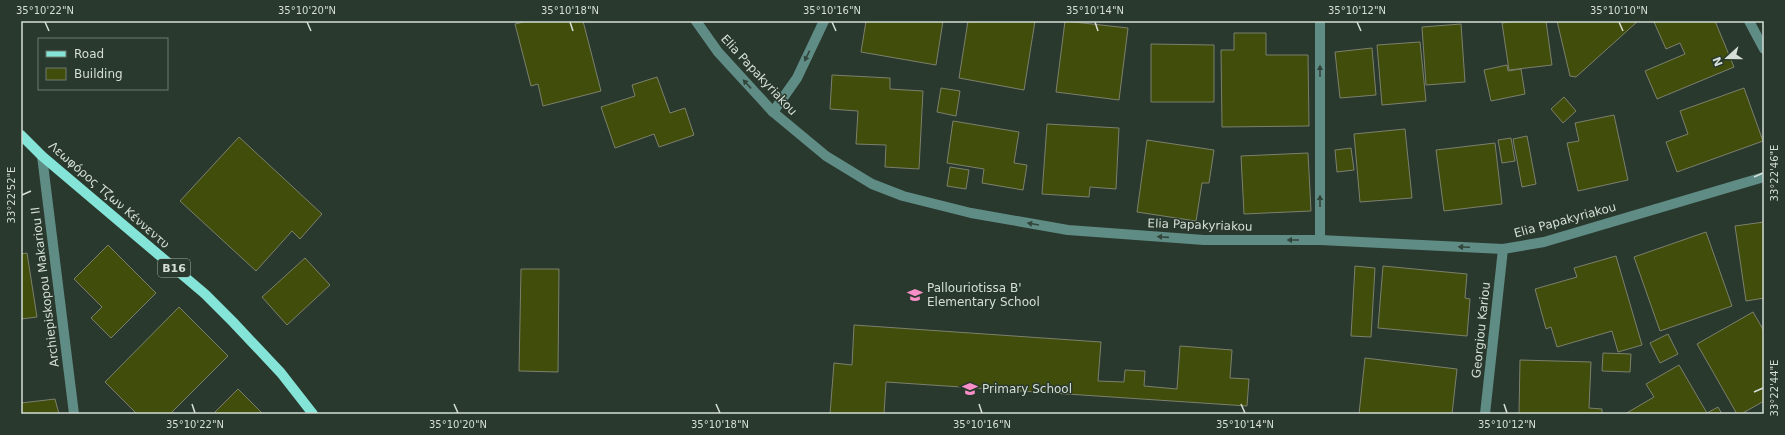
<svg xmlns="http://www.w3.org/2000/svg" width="1785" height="435" font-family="'DejaVu Sans',sans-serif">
<rect width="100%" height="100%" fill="#2a392d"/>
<g fill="#414d0b" stroke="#7b806d">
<polygon points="528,21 583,21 601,91 543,106 538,84 531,86 515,24"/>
<polygon points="866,21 943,21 936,65 861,52"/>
<polygon points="968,21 1035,21 1024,90 959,78"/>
<polygon points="1065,21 1128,28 1119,100 1056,92"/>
<polygon points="1518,21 1546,21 1552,65 1509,70 1502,23"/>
<polygon points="1557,21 1638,21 1576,77 1570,76"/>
<polygon points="1656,21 1715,21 1734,67 1657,99 1645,71 1685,54 1680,43 1666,49 1654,22"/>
<polygon points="1461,24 1465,82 1426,85 1422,27"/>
<polygon points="1234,33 1266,33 1266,55 1308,55 1309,126 1222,127 1221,50 1234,50"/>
<polygon points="1420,42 1426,101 1382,105 1377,45"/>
<polygon points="1151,44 1214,45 1214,102 1151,102"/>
<polygon points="1372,48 1376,95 1340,98 1335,52"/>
<polygon points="1507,65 1508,71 1521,69 1525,94 1491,101 1484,70"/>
<polygon points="832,75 890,78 890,89 923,91 919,169 885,167 886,145 856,144 858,111 830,109"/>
<polygon points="657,77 670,113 685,108 694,135 659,147 654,134 615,148 601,107 635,96 632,85"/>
<polygon points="941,88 960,91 956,116 937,112"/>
<polygon points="1744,88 1763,141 1677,172 1666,142 1688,134 1680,111"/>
<polygon points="1564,97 1576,111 1563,123 1551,109"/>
<polygon points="1614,115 1628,180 1578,191 1567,143 1579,141 1575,123"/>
<polygon points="953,121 1019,132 1014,163 1027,165 1023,190 982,183 984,169 947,163"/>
<polygon points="1047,124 1119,128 1116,189 1090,187 1089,197 1042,194"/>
<polygon points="1405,129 1412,198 1360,202 1354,134"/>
<polygon points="1527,136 1536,184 1522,187 1513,139"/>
<polygon points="239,137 322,214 300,239 292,231 256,271 180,201"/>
<polygon points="1511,138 1515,161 1502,163 1498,140"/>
<polygon points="1147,140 1214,150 1209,183 1202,183 1196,221 1137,212"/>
<polygon points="1495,143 1502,204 1444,211 1436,150"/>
<polygon points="1351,148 1354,170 1337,172 1335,150"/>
<polygon points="1308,153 1311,211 1244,214 1241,156"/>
<polygon points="950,167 969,170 966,189 947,186"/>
<polygon points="1764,222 1764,298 1746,301 1735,226"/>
<polygon points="1706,232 1732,306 1660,331 1634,257"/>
<polygon points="108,245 156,293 111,338 91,318 102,307 74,279"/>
<polygon points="27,253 37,317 21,319 21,254"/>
<polygon points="1616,256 1642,345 1618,352 1612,331 1557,347 1551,327 1546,329 1535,289 1577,277 1574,268"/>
<polygon points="305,258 330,285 287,325 262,297"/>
<polygon points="1355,266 1375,268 1371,337 1351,336"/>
<polygon points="1383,266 1467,274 1465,298 1470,299 1467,336 1378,328"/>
<polygon points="521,269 559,269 558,372 519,371"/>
<polygon points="179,307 228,356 170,414 137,414 105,382"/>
<polygon points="1753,312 1764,331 1764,401 1741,414 1737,414 1697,344"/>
<polygon points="854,325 1101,342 1098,381 1124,382 1125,370 1145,371 1144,386 1177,389 1180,346 1232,350 1230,378 1249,379 1247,406 886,382 884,414 830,414 834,363 852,365"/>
<polygon points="1668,334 1678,354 1660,363 1650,343"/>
<polygon points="1603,353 1631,354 1630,372 1602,371"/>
<polygon points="1365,358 1457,369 1452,414 1359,414"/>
<polygon points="1520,360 1591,362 1589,408 1602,409 1602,414 1519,414"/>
<polygon points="1679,365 1707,413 1718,407 1722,414 1625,414 1654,397 1646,384"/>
<polygon points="238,389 263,414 213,414"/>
<polygon points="55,399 59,414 21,414 21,403"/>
</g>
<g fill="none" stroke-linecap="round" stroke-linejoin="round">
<g stroke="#608c86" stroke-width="10">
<polyline points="696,21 718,52 773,112 826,156 872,184 903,196 971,213 1068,230 1204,240 1320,240 1503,249 1544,242 1764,177"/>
<polyline points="1749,21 1764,49"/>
<polyline points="773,112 797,78 824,21"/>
<polyline points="42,156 74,414"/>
<polyline points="1320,240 1320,21"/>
<polyline points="1485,414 1503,249"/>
</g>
<polyline stroke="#85e4d8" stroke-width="10" points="21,135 42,156 205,294 233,322 281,373 313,414"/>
</g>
<defs><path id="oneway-solid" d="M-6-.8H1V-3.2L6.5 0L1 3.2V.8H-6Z"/></defs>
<g fill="#32453a">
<use href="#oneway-solid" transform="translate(807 56) rotate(116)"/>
<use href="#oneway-solid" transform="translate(1320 71) rotate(-90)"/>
<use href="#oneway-solid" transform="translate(747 84) rotate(-133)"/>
<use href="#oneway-solid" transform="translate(1320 201) rotate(-90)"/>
<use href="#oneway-solid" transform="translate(1033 224) rotate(-170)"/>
<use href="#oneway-solid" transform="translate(1163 237) rotate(-176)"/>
<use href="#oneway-solid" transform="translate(1293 240) rotate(-180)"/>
<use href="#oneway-solid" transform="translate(1464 247) rotate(-177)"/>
</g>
<path fill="none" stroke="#d5dfd7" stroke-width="1.5" d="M45,22L49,31M307,22L311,31M570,22L573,31M832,22L836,31M1095,22L1098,31M1357,22L1361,31M1619,22L1623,31M1754,177L1763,173M22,195L31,191M1754,392L1763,388M192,404L195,413M454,404L458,413M716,404L720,413M979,404L982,413M1241,404L1245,413M1504,404L1507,413"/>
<defs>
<g id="school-bare" transform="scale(1.2)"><path d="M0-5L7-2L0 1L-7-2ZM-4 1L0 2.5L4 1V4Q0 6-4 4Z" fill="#f98fc8" stroke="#2a392d" stroke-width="2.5" paint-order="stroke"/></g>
</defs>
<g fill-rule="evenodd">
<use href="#school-bare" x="915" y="295"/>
<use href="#school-bare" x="970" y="389"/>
</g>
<g text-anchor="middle" stroke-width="3" stroke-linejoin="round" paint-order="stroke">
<rect fill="#2a392d" stroke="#a2ada4" stroke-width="1" x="158" y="259" width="32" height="18" rx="3"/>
<g font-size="11" font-weight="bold" fill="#d5dfd7">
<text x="174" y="272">B16</text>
</g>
<g font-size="12" fill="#d5dfd7" stroke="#2a392d">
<text transform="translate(759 75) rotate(47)" y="4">Elia Papakyriakou</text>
<text transform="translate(109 195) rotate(41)" y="4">Λεωφόρος Τζων Κέννεντυ</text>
<text transform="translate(1565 220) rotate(-15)" y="4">Elia Papakyriakou</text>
<text transform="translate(1200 225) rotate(2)" y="4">Elia Papakyriakou</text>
<text transform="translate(45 287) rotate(-97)" y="4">Archiepiskopou Makariou II</text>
<text transform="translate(1481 330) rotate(-84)" y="4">Georgiou Kariou</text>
</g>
<g font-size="12" fill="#d5dfd7" stroke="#2a392d" text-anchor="start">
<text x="927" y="292">Pallouriotissa B'<tspan x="927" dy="14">Elementary School</tspan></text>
<text x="982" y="393">Primary School</text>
</g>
</g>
<rect width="1785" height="435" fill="none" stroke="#2a392d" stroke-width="44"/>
<rect x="38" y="38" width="130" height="52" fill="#2a392d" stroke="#6e7b71"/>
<rect x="46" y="51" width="20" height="6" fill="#85e4d8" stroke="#6e7b71"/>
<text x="74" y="58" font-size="12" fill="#d5dfd7">Road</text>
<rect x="46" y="68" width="20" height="12" fill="#414d0b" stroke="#6e7b71"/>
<text x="74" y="78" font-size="12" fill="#d5dfd7">Building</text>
<g transform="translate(1727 58) rotate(249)" stroke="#2a392d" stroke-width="3" paint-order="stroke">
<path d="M0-3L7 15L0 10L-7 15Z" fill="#d5dfd7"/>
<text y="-6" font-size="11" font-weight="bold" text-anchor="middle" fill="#d5dfd7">N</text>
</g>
<rect x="22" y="22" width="1741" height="391" fill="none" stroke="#d5dfd7" stroke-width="1.5"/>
<g font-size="10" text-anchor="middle" fill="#d5dfd7">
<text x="45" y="14">35°10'22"N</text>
<text x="307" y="14">35°10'20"N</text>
<text x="570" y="14">35°10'18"N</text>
<text x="832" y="14">35°10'16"N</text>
<text x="1095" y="14">35°10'14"N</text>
<text x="1357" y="14">35°10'12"N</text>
<text x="1619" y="14">35°10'10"N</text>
<text transform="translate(1774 173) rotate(-90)" y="4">33°22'46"E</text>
<text transform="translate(11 195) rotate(-90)" y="4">33°22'52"E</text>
<text transform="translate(1774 388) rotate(-90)" y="4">33°22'44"E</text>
<text x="195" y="428">35°10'22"N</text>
<text x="458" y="428">35°10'20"N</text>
<text x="720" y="428">35°10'18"N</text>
<text x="982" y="428">35°10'16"N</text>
<text x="1245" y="428">35°10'14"N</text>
<text x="1507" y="428">35°10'12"N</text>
</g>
</svg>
